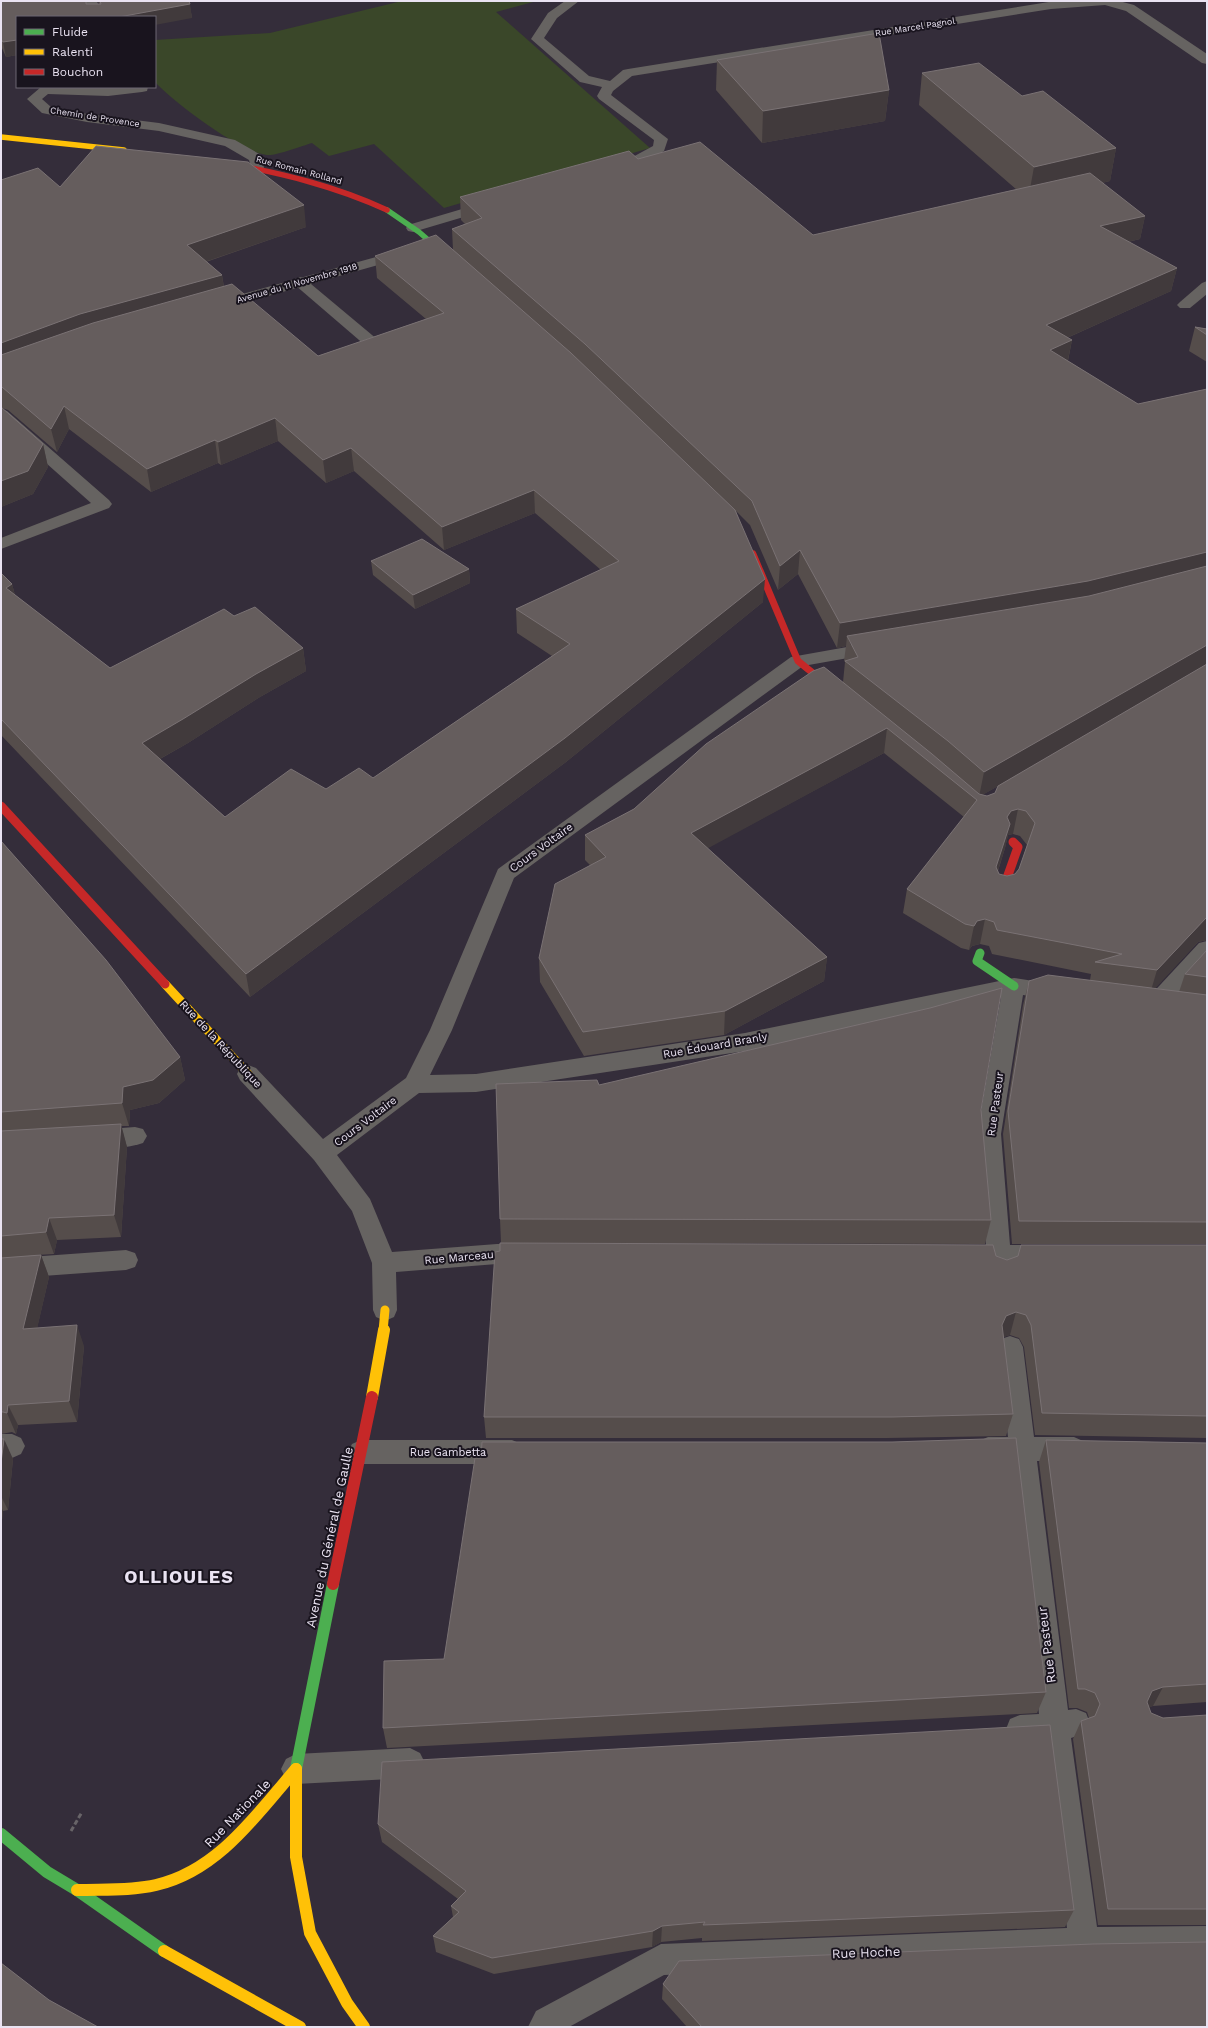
<svg xmlns="http://www.w3.org/2000/svg" width="1208" height="2028" font-family="'Work Sans',sans-serif">
<rect width="100%" height="100%" fill="#342d3a"/>
<path fill="#3a4729" d="M402,1H537L496,12L650,148L444,208L374,144L329,156L312,143C302,146 276,156 267,155C241,153 173,102 155,82V40L270,33Z"/>
<g fill="none" stroke-linecap="round" stroke-linejoin="round">
<polyline stroke="#686468" stroke-width="3" stroke-dasharray="5 2.5" stroke-linecap="butt" points="71,1831 82,1812"/>
<g fill="#666361" fill-rule="evenodd">
<polygon points="41,87 148,87 147,91 142,92 108,96 48,94 42,99 51,107 87,114 159,123 235,140 261,155 264,168 262,171 252,171 249,160 225,146 159,131 87,122 42,113 27,99"/>
<polygon points="300,277 305,279 378,340 380,343 378,346 366,346 295,285 292,282 295,279"/>
<polygon points="1207,281 1207,294 1190,308 1180,308 1177,305 1180,302 1202,283"/>
<polygon points="1207,941 1207,963 1164,1010 1156,1012 1148,1010 1145,1004 1148,998 1199,943"/>
</g>
<g fill="#666361" fill-rule="evenodd">
<polygon points="85,1 97,1 102,17 90,17"/>
<path d="M565,1H579L557,18L544,38L589,76L610,81L623,70L628,69L1055,1H1119L1134,5L1207,54V64L1202,63L1126,11L1105,5L1051,9L632,76L613,91L611,95L668,139L664,151C650,159 625,175 609,171L607,168L609,165L629,159L653,146L654,140L599,99L597,96L602,87L580,82L531,39L548,13Z"/>
<polygon points="489,201 494,202 496,205 494,208 413,232 408,231 406,228 408,225"/>
<polygon points="405,249 410,250 412,253 410,256 218,310 213,308 210,305 213,302"/>
<polygon points="1,409 7,411 109,500 112,504 109,508 1,549 1,538 91,503 1,423"/>
<polygon points="875,642 882,644 884,648 882,652 803,666 514,878 452,1030 430,1075 476,1074 745,1033 1014,978 1066,986 1069,992 1066,998 1058,1000 1023,995 1001,1134 1010,1245 1048,1245 1057,1248 1060,1255 1057,1262 1048,1265 1012,1265 1009,1275 1000,1278 991,1275 988,1265 966,1265 957,1262 954,1255 957,1248 966,1245 986,1245 977,1134 1001,997 745,1051 476,1092 419,1093 337,1155 370,1199 392,1252 497,1244 524,1244 533,1247 536,1254 533,1261 524,1264 497,1264 396,1272 397,1310 394,1317 385,1321 376,1317 373,1310 372,1263 352,1211 314,1160 240,1080 237,1074 240,1068 248,1065 256,1068 323,1139 406,1078 430,1030 498,869 791,657"/>
<path d="M135,1127L143,1129L147,1136L143,1143C127,1148 103,1151 87,1146L83,1139L87,1132L95,1130Z"/>
<polygon points="126,1250 135,1253 138,1260 135,1267 126,1270 1,1279 1,1259"/>
<polygon points="1010,1336 1019,1339 1023,1347 1034,1437 1074,1437 1083,1441 1087,1449 1083,1457 1074,1461 1037,1461 1068,1710 1076,1709 1086,1713 1090,1723 1086,1733 1071,1738 1097,1927 1207,1926 1207,1956 1084,1958 664,1975 569,2027 528,2027 536,2011 661,1944 1067,1928 1043,1742 1020,1743 1010,1739 1006,1729 1010,1719 1020,1715 1039,1714 1010,1461 988,1461 979,1457 975,1449 979,1441 988,1437 1008,1437 997,1347 1001,1339"/>
<polygon points="1,1434 12,1434 21,1438 25,1446 21,1454 12,1458 1,1458"/>
<polygon points="361,1440 512,1440 521,1444 525,1452 521,1460 512,1464 361,1464 352,1460 348,1452 352,1444"/>
<polygon points="410,1748 420,1753 425,1763 420,1773 410,1778 296,1784 286,1779 281,1769 286,1759 296,1754"/>
</g>
<polyline stroke="#4caf50" stroke-width="5.5" points="387,210 419,232 449,258"/>
<polyline stroke="#4caf50" stroke-width="9" points="980,953 977,961 1014,986"/>
<g stroke="#4caf50" stroke-width="12">
<polyline points="296,1769 333,1584"/>
<polyline points="1,1834 47,1872 77,1890 164,1951"/>
</g>
<polyline stroke="#ffc107" stroke-width="5.5" points="1,137 124,150"/>
<g stroke="#ffc107" stroke-width="9">
<polyline points="165,984 248,1074"/>
<polyline points="383,1331 385,1310"/>
</g>
<g stroke="#ffc107" stroke-width="12">
<polyline points="372,1397 384,1330"/>
<polyline points="296,1769 296,1857 310,1933 347,2003 364,2027"/>
<path d="M77,1890C103,1889 130,1891 156,1885C218,1871 257,1814 296,1769"/>
<polyline points="164,1951 300,2027"/>
</g>
<path stroke="#c62828" stroke-width="5.5" d="M225,163C281,173 335,186 387,210"/>
<polyline stroke="#c62828" stroke-width="7" points="753,554 798,661 835,691"/>
<g stroke="#c62828" stroke-width="9">
<polyline points="1,806 165,984"/>
<polyline points="1002,892 1018,847 1013,842"/>
</g>
<polyline stroke="#c62828" stroke-width="12" points="333,1584 372,1397"/>
</g>
<g fill="#554d4b" fill-rule="evenodd">
<polygon points="1,1 86,4 99,4 98,1 193,1 189,1 192,18 17,17 17,55 6,57 1,46"/>
<polygon points="717,60 889,90 885,121 762,143 716,90"/>
<path d="M922,73L1022,96L1116,148L1110,181L1102,183L1145,216L1140,239L1128,242L1177,268L1171,291L1067,338L1072,340L1068,361L1138,404L1207,389V940L1198,942L1155,988L1179,992L1185,974L1207,950V1244H1012L1003,1134L1023,1005L1029,981L1090,980L1091,974L992,954L989,946L980,944L972,946L969,950L961,948L903,913L907,889L964,817L884,753L707,848L827,957L824,981L724,1035L584,1056L540,982L539,958L590,865L585,860V835L634,809L843,682L845,662L844,661L846,646L837,648L798,574L778,590L750,525L736,511L763,602L566,762L250,997L1,735V573L12,584L15,595L110,668L234,616L303,648L306,671L260,697L188,743L160,759L225,817L326,789L373,778L552,656L517,633L516,609L601,570L535,513L444,550L354,471L326,483L278,441L221,465L218,463L151,492L69,429L57,452L8,410L2,408L43,444L48,467L33,494L1,507V180L60,187L306,227L206,262L222,275L224,287L318,356L426,319L377,278L375,256L453,250L452,229L465,224L461,220L460,197L638,159L813,235L1017,190L919,105ZM998,786L995,793L987,796L982,795ZM1013,834L1020,836L1027,845L1019,869L1015,874L1007,876L999,874L998,871L1005,848L1008,835Z"/>
<polygon points="1195,327 1207,329 1207,362 1189,351"/>
<polygon points="371,561 469,569 470,583 415,609 373,575"/>
<polygon points="1,841 180,1057 185,1080 159,1103 130,1110 129,1126 121,1126 127,1147 121,1237 57,1240 54,1254 37,1255 41,1255 49,1277 37,1328 84,1346 77,1422 18,1425 16,1434 12,1432 1,1434"/>
<polygon points="599,1085 991,1220 985,1244 501,1243 500,1219"/>
<polygon points="1207,1245 1207,1438 1035,1435 1024,1347 1019,1338 1010,1335 1003,1337 1013,1414 1006,1436 887,1438 486,1438 484,1417 996,1256 1007,1260"/>
<polygon points="1,1439 13,1459 8,1510 3,1511 1,1530"/>
<polygon points="1046,1440 1207,1443 1207,1702 1153,1706 1149,1707 1151,1713 1163,1718 1207,1715 1207,1925 1098,1925 1073,1739 1081,1721 1089,1718 1087,1712 1077,1708 1069,1708 1039,1462"/>
<polygon points="892,1442 1046,1692 1037,1713 387,1748 383,1728 444,1659"/>
<polygon points="378,1824 1074,1910 1065,1927 702,1941 702,1938 661,1942 652,1947 494,1974 436,1952 433,1936 453,1917 451,1906 458,1899 382,1842"/>
<polygon points="663,1984 1207,2027 687,2027 662,1999"/>
</g>
<g fill="#413a3c">
<polygon points="190,4 192,18 155,25 155,17 119,17"/>
<polygon points="17,40 17,55 6,57 3,42"/>
<polygon points="889,90 885,121 762,143 763,111"/>
<polygon points="1116,148 1110,181 1028,200 1034,167"/>
<polygon points="304,205 306,227 190,267 187,245"/>
<polygon points="1145,216 1140,239 1096,249 1100,226"/>
<polygon points="1177,268 1171,291 1042,349 1046,325"/>
<polygon points="222,275 225,298 1,367 1,343 80,314"/>
<polygon points="1072,340 1067,364 1050,350"/>
<polygon points="64,406 69,429 57,452 51,429"/>
<polygon points="275,418 278,441 221,465 218,442"/>
<polygon points="215,440 218,463 151,492 147,469"/>
<polygon points="43,444 48,467 33,494 1,507 1,481"/>
<polygon points="351,448 354,471 326,483 323,460"/>
<polygon points="534,490 535,513 444,550 442,527"/>
<polygon points="800,550 798,574 778,590 780,566"/>
<polygon points="1207,552 1207,575 851,645 847,636 846,646 837,648 840,623"/>
<polygon points="469,569 470,583 415,609 413,595"/>
<polygon points="765,579 763,602 566,762 250,997 246,974"/>
<polygon points="12,584 18,607 6,588"/>
<polygon points="1207,645 1207,668 1199,670 979,797 984,772"/>
<polygon points="303,648 306,671 260,697 188,743 147,766 142,743 256,674"/>
<polygon points="887,728 884,753 690,858 691,833"/>
<polygon points="1018,809 1013,834 1008,835 1005,848 991,892 1007,817 1011,811"/>
<polygon points="1206,918 1207,918 1207,940 1198,942 1150,994 1157,970"/>
<polygon points="985,919 980,944 972,946 969,950 974,926 977,921"/>
<polygon points="827,957 824,981 724,1035 725,1011"/>
<polygon points="180,1057 185,1080 159,1103 130,1110 129,1126 122,1103 123,1087"/>
<polygon points="121,1124 127,1147 121,1237 114,1215"/>
<polygon points="49,1218 57,1240 54,1254 46,1232"/>
<polygon points="41,1255 49,1277 32,1351 23,1329"/>
<polygon points="1016,1312 1010,1335 1000,1338 1002,1325 1006,1316"/>
<polygon points="77,1325 84,1346 77,1422 69,1401"/>
<polygon points="8,1405 18,1425 16,1434 7,1413"/>
<polygon points="4,1439 13,1459 8,1510 1,1496 1,1463"/>
<polygon points="1,1507 3,1511 1,1530"/>
<polygon points="1163,1687 1153,1706 1142,1710 1152,1691"/>
<polygon points="662,1926 661,1942 652,1947 653,1931"/>
</g>
<g fill="#655d5d" stroke="#7a7274" fill-rule="evenodd">
<polygon points="1,1 86,1 86,4 101,4 100,1 189,1 190,4 119,17 17,17 17,40 3,42 1,39"/>
<polygon points="879,33 889,90 763,111 717,60"/>
<polygon points="979,63 1022,96 1043,91 1116,148 1034,167 922,73"/>
<polygon points="700,142 813,235 1090,173 1145,216 1100,226 1177,268 1046,325 1072,340 1050,350 1138,404 1207,389 1207,552 1088,581 840,623 800,550 780,566 752,501 585,344 452,229 482,218 460,197 629,151 638,159"/>
<polygon points="96,146 248,162 304,205 187,245 222,275 80,314 1,343 1,180 38,168 60,187"/>
<polygon points="436,235 571,353 735,510 765,579 565,738 246,974 1,719 1,573 12,584 6,588 110,668 224,609 234,616 255,607 303,648 256,674 183,719 142,743 225,817 291,769 326,789 359,768 373,778 570,644 516,609 619,561 534,490 442,527 351,448 323,460 275,418 218,442 215,440 147,469 64,406 51,429 2,387 1,387 1,355 93,323 232,284 318,356 444,313 375,256"/>
<polygon points="1195,327 1207,329 1207,335"/>
<polygon points="1,407 43,444 28,471 1,481"/>
<polygon points="422,539 469,569 413,595 371,561"/>
<polygon points="1207,566 1207,645 984,772 948,741 845,661 858,657 847,636 1089,596"/>
<path d="M1207,664V918H1206L1157,970L1095,962L1122,954L997,930L994,922L985,919L977,921L974,926L965,924L907,889L977,800L887,728L691,833L827,957L725,1011L583,1032L539,958L555,884L606,857L585,835L634,809L706,744L813,671L824,667L932,754L979,794L987,796L995,793L998,786ZM1018,809L1026,811L1035,823L1019,869L1015,874L1007,876L999,874L996,867L1010,824L1007,817L1011,811Z"/>
<polygon points="1,841 106,960 180,1057 153,1080 123,1087 122,1103 1,1112"/>
<polygon points="1207,950 1207,977 1185,974"/>
<polygon points="1048,975 1207,995 1207,1222 1019,1221 1008,1111 1029,981"/>
<polygon points="1002,988 981,1110 991,1220 500,1219 496,1084 597,1080 599,1085 930,1008"/>
<polygon points="121,1124 114,1215 49,1218 46,1232 1,1236 1,1131"/>
<polygon points="500,1243 993,1245 996,1256 1007,1260 1018,1256 1021,1245 1207,1245 1207,1416 1042,1413 1031,1325 1026,1315 1016,1312 1006,1316 1002,1325 1013,1414 892,1417 484,1417 495,1252 500,1251"/>
<polygon points="41,1255 23,1329 77,1325 69,1401 8,1405 7,1413 3,1412 1,1412 1,1258"/>
<polygon points="1016,1438 1046,1692 383,1728 384,1661 444,1659 475,1458 481,1458 482,1442 892,1442"/>
<polygon points="1,1439 4,1439 1,1463"/>
<polygon points="1046,1440 1207,1443 1207,1684 1163,1687 1152,1691 1147,1702 1151,1713 1163,1718 1207,1715 1207,1909 1108,1909 1081,1721 1095,1716 1100,1704 1095,1693 1085,1689 1078,1689"/>
<polygon points="1050,1725 1074,1910 703,1925 705,1922 662,1926 653,1931 492,1958 433,1936 459,1912 451,1906 466,1891 378,1824 382,1762"/>
<polygon points="1207,1942 1207,2027 702,2027 663,1984 679,1961 1093,1944"/>
<polygon points="1,1963 49,2000 98,2027 1,2027"/>
</g>
<g text-anchor="middle" stroke-width="4" stroke-linejoin="round" paint-order="stroke">
<g font-size="9" fill="#eae3f2" stroke="#19141e">
<text transform="translate(915 27) rotate(-9)" y="3">Rue Marcel Pagnol</text>
<text transform="translate(95 117) rotate(9)" y="3">Chemin de Provence</text>
<text transform="translate(299 170) rotate(15)" y="3">Rue Romain Rolland</text>
<text transform="translate(297 283) rotate(-16)" y="3">Avenue du 11 Novembre 1918</text>
</g>
<g font-size="11" fill="#eae3f2" stroke="#19141e">
<text transform="translate(541 847) rotate(-36)" y="4">Cours Voltaire</text>
<text transform="translate(221 1044) rotate(47)" y="4">Rue de la République</text>
<text transform="translate(715 1045) rotate(-10)" y="4">Rue Édouard Branly</text>
<text transform="translate(995 1104) rotate(-82)" y="4">Rue Pasteur</text>
<text transform="translate(365 1121) rotate(-37)" y="4">Cours Voltaire</text>
<text transform="translate(459 1257) rotate(-5)" y="4">Rue Marceau</text>
<text x="448" y="1456">Rue Gambetta</text>
</g>
<g font-size="13" fill="#eae3f2" stroke="#19141e">
<text transform="translate(329 1537) rotate(-78)" y="5">Avenue du Général de Gaulle</text>
<text transform="translate(1046 1645) rotate(-97)" y="5">Rue Pasteur</text>
<text transform="translate(237 1813) rotate(-46)" y="5">Rue Nationale</text>
<text transform="translate(866 1952) rotate(-2)" y="5">Rue Hoche</text>
</g>
<g font-size="18" font-weight="bold" letter-spacing="1" fill="#eae3f2" stroke="#19141e">
<text x="179" y="1583">OLLIOULES</text>
</g>
</g>
<rect width="1208" height="2028" fill="none" stroke="#eae3f2" stroke-width="4"/>
<rect x="16" y="16" width="140" height="72" fill="#19141e" stroke="#6d6773"/>
<rect x="24" y="29" width="20" height="6" fill="#4caf50" stroke="#6d6773"/>
<text x="52" y="36" font-size="12" fill="#eae3f2">Fluide</text>
<rect x="24" y="49" width="20" height="6" fill="#ffc107" stroke="#6d6773"/>
<text x="52" y="56" font-size="12" fill="#eae3f2">Ralenti</text>
<rect x="24" y="69" width="20" height="6" fill="#c62828" stroke="#6d6773"/>
<text x="52" y="76" font-size="12" fill="#eae3f2">Bouchon</text>
</svg>
